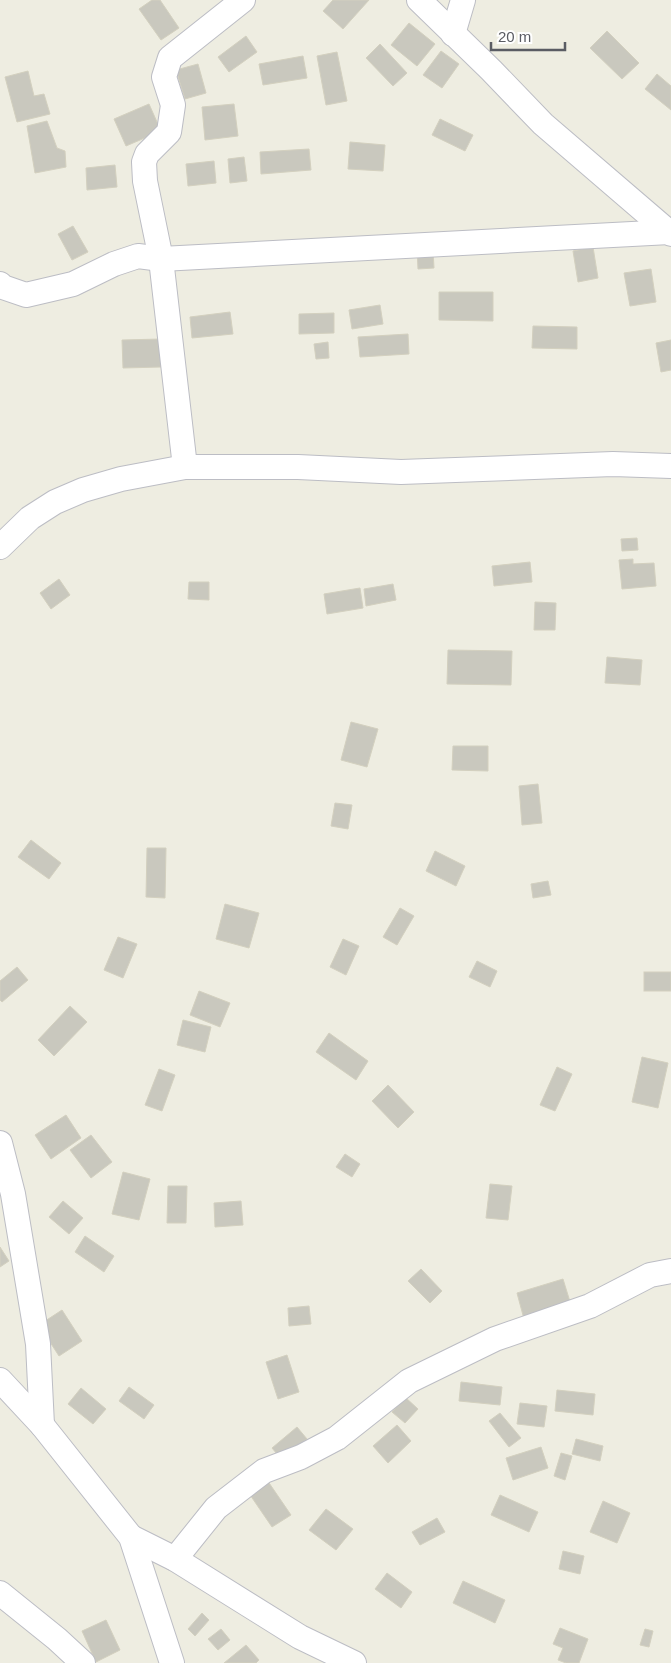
<svg xmlns="http://www.w3.org/2000/svg" width="671" height="1663" font-family="Helvetica,sans-serif">
<rect width="100%" height="100%" fill="#eeede1"/>
<g fill="#c9c8be" stroke="#d3d0bf">
<polygon points="152,0 160,0 179,28 161,40 139,9"/>
<polygon points="333,0 369,0 343,29 323,11"/>
<polygon points="409,23 435,44 417,66 391,45"/>
<polygon points="607,31 639,63 622,79 590,48"/>
<polygon points="246,36 257,52 229,72 218,57"/>
<polygon points="380,44 407,73 393,86 366,58"/>
<polygon points="441,51 459,64 442,88 423,75"/>
<polygon points="337,52 347,101 326,105 317,56"/>
<polygon points="303,56 307,78 263,85 259,64"/>
<polygon points="198,64 206,93 185,99 176,70"/>
<polygon points="28,71 34,96 44,94 50,114 17,122 5,77"/>
<polygon points="657,74 671,86 671,110 645,89"/>
<polygon points="149,104 161,131 126,146 114,119"/>
<polygon points="234,104 238,136 205,140 202,107"/>
<polygon points="440,119 473,135 465,151 432,135"/>
<polygon points="47,121 57,148 65,151 66,167 35,173 27,126"/>
<polygon points="350,142 385,145 383,171 348,169"/>
<polygon points="309,149 311,170 261,174 260,152"/>
<polygon points="244,157 247,181 230,183 228,159"/>
<polygon points="214,161 216,183 188,186 186,164"/>
<polygon points="115,165 117,187 87,190 86,168"/>
<polygon points="73,226 88,252 72,260 58,234"/>
<polygon points="593,247 598,278 578,282 573,251"/>
<polygon points="417,250 433,250 434,268 418,269"/>
<polygon points="651,269 656,302 630,306 624,273"/>
<polygon points="439,292 493,292 493,321 439,320"/>
<polygon points="380,305 383,324 352,329 349,310"/>
<polygon points="230,312 233,334 192,338 190,317"/>
<polygon points="334,313 334,333 299,334 299,314"/>
<polygon points="533,326 577,327 577,349 532,348"/>
<polygon points="408,334 409,354 360,357 358,337"/>
<polygon points="161,339 161,367 123,368 122,340"/>
<polygon points="671,340 671,370 661,372 656,343"/>
<polygon points="328,342 329,358 316,359 314,344"/>
<polygon points="637,538 638,550 622,551 621,539"/>
<polygon points="633,559 633,564 654,563 656,586 622,589 619,560"/>
<polygon points="530,562 532,582 494,586 492,566"/>
<polygon points="59,579 70,595 51,609 40,593"/>
<polygon points="189,582 209,582 209,600 188,599"/>
<polygon points="393,584 396,600 366,606 364,589"/>
<polygon points="360,588 363,608 327,614 324,594"/>
<polygon points="535,602 556,603 555,630 534,630"/>
<polygon points="448,650 512,651 511,685 447,684"/>
<polygon points="607,657 642,660 640,685 605,683"/>
<polygon points="351,722 378,729 367,767 341,760"/>
<polygon points="453,746 488,746 488,771 452,770"/>
<polygon points="538,784 542,823 522,825 519,786"/>
<polygon points="335,803 352,805 348,829 331,826"/>
<polygon points="31,840 61,863 49,879 18,857"/>
<polygon points="147,848 166,848 165,898 146,897"/>
<polygon points="435,851 465,866 456,886 426,871"/>
<polygon points="548,881 551,895 533,898 531,884"/>
<polygon points="225,904 259,913 249,948 216,939"/>
<polygon points="400,908 414,916 397,945 383,937"/>
<polygon points="118,937 137,944 123,978 104,970"/>
<polygon points="343,939 359,946 346,975 330,967"/>
<polygon points="477,961 497,971 490,987 469,977"/>
<polygon points="17,967 28,980 2,1002 0,1000 0,981"/>
<rect x="644" y="972" width="27" height="19"/>
<polygon points="199,991 230,1003 220,1027 190,1015"/>
<polygon points="70,1006 87,1022 54,1056 38,1040"/>
<polygon points="183,1020 211,1027 205,1052 177,1045"/>
<polygon points="329,1033 368,1061 356,1080 316,1052"/>
<polygon points="642,1057 668,1063 658,1108 632,1102"/>
<polygon points="557,1067 572,1074 555,1111 540,1105"/>
<polygon points="159,1069 175,1075 162,1111 145,1105"/>
<polygon points="388,1085 414,1112 398,1128 372,1101"/>
<polygon points="66,1115 81,1138 51,1159 35,1135"/>
<polygon points="91,1135 112,1162 91,1178 70,1150"/>
<polygon points="345,1154 360,1164 352,1177 336,1167"/>
<polygon points="123,1172 150,1179 139,1220 112,1214"/>
<polygon points="490,1184 512,1186 508,1220 486,1218"/>
<polygon points="168,1186 187,1186 186,1223 167,1223"/>
<polygon points="63,1201 83,1218 69,1234 49,1217"/>
<polygon points="241,1201 243,1225 215,1227 214,1203"/>
<polygon points="85,1236 114,1256 104,1272 75,1252"/>
<polygon points="0,1247 9,1261 0,1267"/>
<polygon points="421,1269 442,1291 430,1303 408,1281"/>
<polygon points="563,1279 571,1305 524,1319 517,1293"/>
<polygon points="309,1306 311,1324 289,1326 288,1308"/>
<polygon points="62,1310 82,1341 59,1356 39,1325"/>
<polygon points="287,1355 299,1392 278,1399 266,1362"/>
<polygon points="461,1382 502,1387 500,1405 459,1401"/>
<polygon points="129,1387 154,1405 144,1419 119,1401"/>
<polygon points="81,1388 106,1409 93,1424 68,1404"/>
<polygon points="557,1390 595,1394 593,1415 555,1411"/>
<polygon points="405,1397 418,1409 405,1423 392,1412"/>
<polygon points="520,1403 547,1406 544,1427 517,1424"/>
<polygon points="500,1413 521,1438 509,1447 489,1421"/>
<polygon points="397,1425 411,1441 388,1463 373,1446"/>
<polygon points="297,1427 307,1439 282,1460 272,1448"/>
<polygon points="576,1439 603,1446 600,1461 572,1454"/>
<polygon points="541,1447 548,1468 513,1480 506,1458"/>
<polygon points="561,1453 572,1456 565,1480 554,1476"/>
<polygon points="265,1477 291,1515 272,1527 246,1489"/>
<polygon points="500,1495 538,1512 529,1532 491,1515"/>
<polygon points="603,1501 630,1513 617,1543 590,1532"/>
<polygon points="326,1509 353,1529 336,1550 309,1530"/>
<polygon points="437,1518 445,1532 420,1545 412,1532"/>
<polygon points="563,1551 584,1556 580,1574 559,1569"/>
<polygon points="387,1573 412,1592 401,1608 375,1589"/>
<polygon points="463,1581 505,1600 495,1623 453,1603"/>
<polygon points="202,1613 209,1620 195,1636 188,1629"/>
<polygon points="106,1620 120,1650 96,1662 82,1631"/>
<polygon points="560,1628 588,1639 579,1663 566,1663 558,1660 563,1648 553,1644"/>
<polygon points="221,1629 230,1640 218,1650 208,1639"/>
<polygon points="645,1629 653,1631 649,1647 640,1645"/>
<polygon points="246,1645 259,1660 256,1663 224,1663"/>
</g>
<g fill="none" stroke-linecap="round" stroke-linejoin="round">
<g stroke="#bcbdc4" stroke-width="26">
<g id="minor">
<polyline points="419,0 491,70 543,124 671,234"/>
<polyline points="453,34 463,0"/>
<polyline points="0,284 3,287 26,295 73,284 114,264 138,256 161,259 670,232"/>
<polyline points="185,467 161,259 145,181 144,162 147,154 169,132 173,105 164,77 170,58 243,0"/>
<polyline points="0,547 30,518 55,502 83,490 121,479 185,467 298,467 401,472 613,464 671,466"/>
<polyline points="0,1143 13,1194 38,1344 42,1425"/>
<polyline points="0,1380 42,1425 131,1537 172,1663"/>
<polyline points="131,1537 175,1559 300,1637 354,1663"/>
<polyline points="175,1559 216,1508 264,1471 301,1457 337,1438 409,1381 495,1339 590,1306 650,1275 671,1271"/>
<polyline points="0,1593 57,1639 83,1663"/>
</g>
</g>
<use href="#minor" stroke="#fff" stroke-width="24"/>
</g>
<path d="M491 42v8h74v-8" fill="none" stroke="#5a5c63" stroke-width="2.5"/>
<text x="498" y="42" font-size="15" fill="#5a5c63" stroke="#ffffff" stroke-width="4" paint-order="stroke">20 m</text>
</svg>
